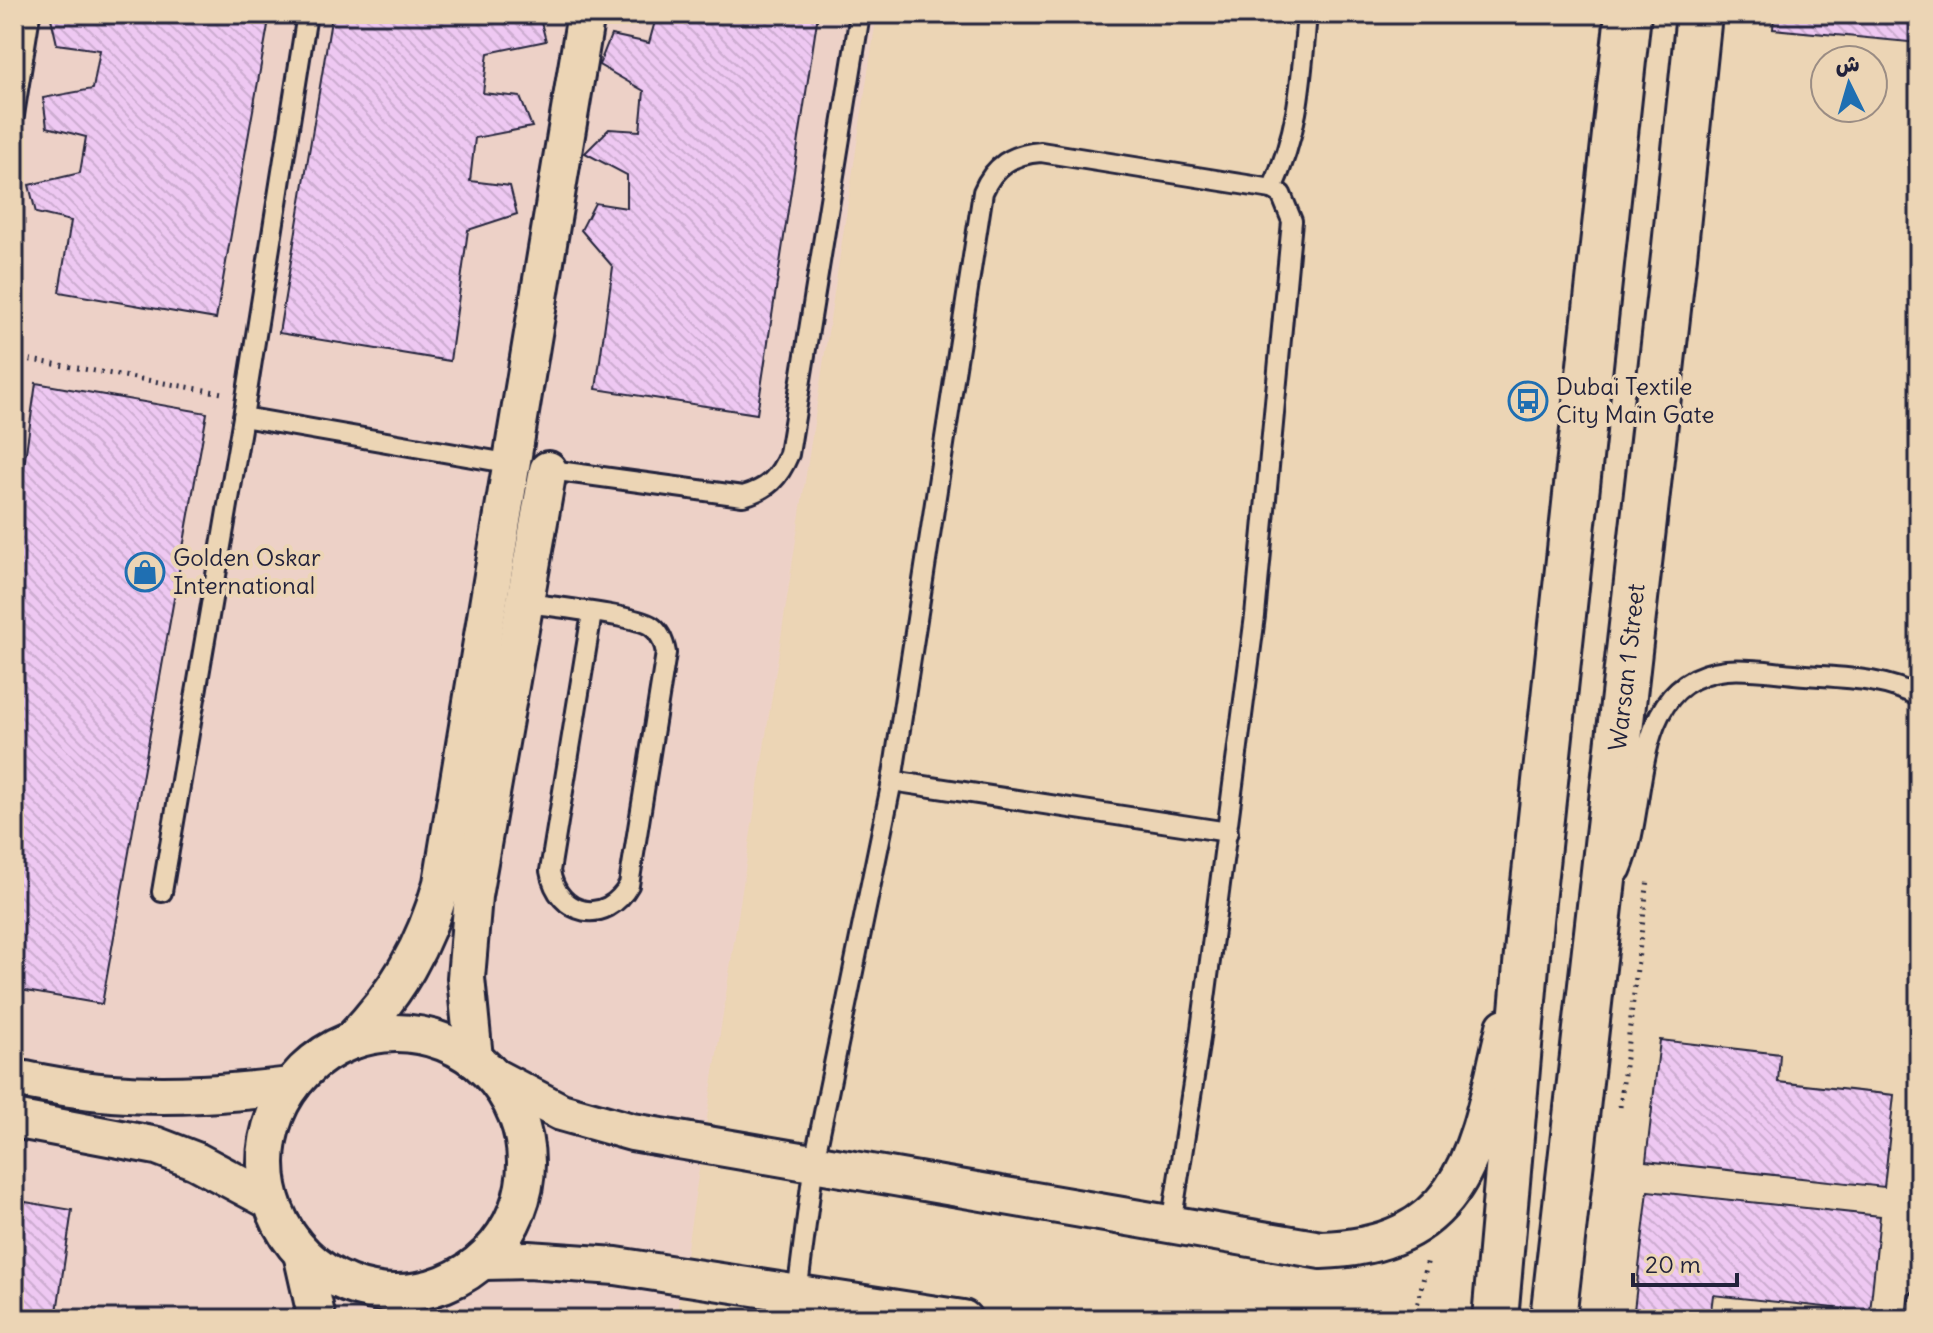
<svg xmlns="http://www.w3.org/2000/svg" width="1933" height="1333" font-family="Delius,'Playpen Sans Arabic',sans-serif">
<defs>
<pattern id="building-back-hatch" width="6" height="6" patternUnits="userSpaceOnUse" patternTransform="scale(2)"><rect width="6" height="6" fill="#eec8f2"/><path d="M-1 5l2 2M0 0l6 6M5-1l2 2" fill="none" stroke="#ccacd0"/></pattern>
</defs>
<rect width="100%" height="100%" fill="#ecd5b5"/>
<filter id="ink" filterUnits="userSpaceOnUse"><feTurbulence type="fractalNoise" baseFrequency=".0125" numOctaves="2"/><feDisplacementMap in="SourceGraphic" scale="16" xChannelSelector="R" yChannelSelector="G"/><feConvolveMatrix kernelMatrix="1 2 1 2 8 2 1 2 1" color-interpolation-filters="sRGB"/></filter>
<g filter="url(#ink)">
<polygon fill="#edd1c7" points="14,14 877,14 676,1319 14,1319"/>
<g fill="url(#building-back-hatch)" stroke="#22223b" stroke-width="2">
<polygon points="71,14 270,14 216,319 59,292 71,221 36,213 29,185 80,173 86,137 47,127 43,98 93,89 100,50 57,44 51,18"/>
<polygon points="332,14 539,15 546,41 488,53 483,93 520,97 532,127 475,138 470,181 510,186 517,214 468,230 450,361 279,333"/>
<polygon points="657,14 818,14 757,414 596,389 613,267 581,230 595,203 627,208 627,175 585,153 609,129 640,131 644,91 599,65 611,35 649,43"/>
<polygon points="1774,14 1919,14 1919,43 1773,29"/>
<polygon points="36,383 207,413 102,1004 14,989 14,515 17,514"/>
<polygon points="1660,1040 1780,1054 1778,1082 1894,1095 1884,1187 1646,1161"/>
<polygon points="1648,1191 1880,1216 1870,1312 1713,1295 1710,1319 1633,1319"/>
<polygon points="14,1200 72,1210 56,1319 14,1319"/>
</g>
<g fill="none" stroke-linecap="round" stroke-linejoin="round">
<g stroke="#22223b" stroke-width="24">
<g id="lane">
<polyline points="14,115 30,14"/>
<path d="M1272,189C1300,127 1301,80 1307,14"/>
<polyline points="243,417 518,465"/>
<path d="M543,469L743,496C768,489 779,478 789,454L860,14"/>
<path d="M520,602C544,606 635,615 651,626C660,632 664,642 666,653L629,885C606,926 558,917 550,871L592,613"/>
<polyline points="892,781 1228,832"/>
<path d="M1621,871C1651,804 1626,681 1726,670C1748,668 1772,672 1794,674C1835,678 1882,676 1919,697"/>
<polyline points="162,892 243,417 307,14"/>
<path d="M797,1294L814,1162L892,781L983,192C994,166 1012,154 1041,152L1272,189L1281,194L1292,221L1255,616L1199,1045L1171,1225"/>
<polyline points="1917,1319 1919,1300"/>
</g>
</g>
<g stroke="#22223b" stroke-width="42">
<g id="street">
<circle cx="396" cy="1163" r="130"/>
<path d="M351,1041C397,993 424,948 442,883L586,14"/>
<polyline points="474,1058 466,978 473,896 548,470"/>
<path d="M494,1077L561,1112L632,1132L1321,1250C1468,1246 1478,1143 1505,1027"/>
<path d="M14,1078C47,1084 79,1091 112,1093C172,1098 231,1093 291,1086"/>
<polyline points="14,1119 157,1146 196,1161 271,1201"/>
<polyline points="302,1253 317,1319"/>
<polyline points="484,1261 528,1260 616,1266 963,1319"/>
</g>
</g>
<g stroke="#22223b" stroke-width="50">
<g id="secondary">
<polyline points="1495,1319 1530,920 1628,14"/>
<path id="s1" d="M1553,1319L1674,256L1699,14"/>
</g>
</g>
<g stroke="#22223b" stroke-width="5" stroke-dasharray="2 6" stroke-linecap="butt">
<polyline points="14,357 222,393"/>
<polyline points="1620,1107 1648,879"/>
<polyline points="1414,1319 1428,1259"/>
</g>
<use href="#lane" stroke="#ecd5b5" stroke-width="18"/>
<use href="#street" stroke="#ecd5b5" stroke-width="36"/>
<use href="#secondary" stroke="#ecd5b5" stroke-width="44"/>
</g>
</g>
<defs>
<g id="bus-ring" transform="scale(2)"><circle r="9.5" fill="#ecd5b5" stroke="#1f6fb2" stroke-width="1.5"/><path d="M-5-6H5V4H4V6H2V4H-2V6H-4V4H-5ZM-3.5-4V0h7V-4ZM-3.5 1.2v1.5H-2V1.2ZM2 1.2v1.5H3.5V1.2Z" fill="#1f6fb2"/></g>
<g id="shop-ring" transform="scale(2)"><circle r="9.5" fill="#ecd5b5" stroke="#1f6fb2" stroke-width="1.5"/><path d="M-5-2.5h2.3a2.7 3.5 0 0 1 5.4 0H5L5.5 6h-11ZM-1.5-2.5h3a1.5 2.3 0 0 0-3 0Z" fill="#1f6fb2"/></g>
</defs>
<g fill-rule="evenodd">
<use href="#bus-ring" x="1528" y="401"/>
<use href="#shop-ring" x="145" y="572"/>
</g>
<g text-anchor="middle" stroke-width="8" stroke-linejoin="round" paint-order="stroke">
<g font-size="24" fill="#22223b" stroke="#ecd5b5" text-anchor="start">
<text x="1556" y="395">Dubai Textile<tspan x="1556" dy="28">City Main Gate</tspan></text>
<text x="173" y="566">Golden Oskar<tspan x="173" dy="28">International</tspan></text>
</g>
<g font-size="24" fill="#22223b" stroke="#ecd5b5">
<text dy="8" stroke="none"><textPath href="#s1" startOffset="656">Warsan 1 Street</textPath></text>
</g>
</g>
<rect width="1933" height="1333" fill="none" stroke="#ecd5b5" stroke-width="48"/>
<rect x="24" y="24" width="1885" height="1285" fill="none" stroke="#22223b" stroke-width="3" filter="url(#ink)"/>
<g transform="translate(1849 84) rotate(355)"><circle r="38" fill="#ecd5b5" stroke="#9b8d84" stroke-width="2"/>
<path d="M0-6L14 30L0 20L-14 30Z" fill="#1f6fb2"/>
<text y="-12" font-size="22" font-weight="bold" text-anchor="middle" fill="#22223b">ش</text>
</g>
<path d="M1633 1273v12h104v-12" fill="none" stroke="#22223b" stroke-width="4"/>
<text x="1645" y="1273" font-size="24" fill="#22223b" stroke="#ecd5b5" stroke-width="6" paint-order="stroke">20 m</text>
</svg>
